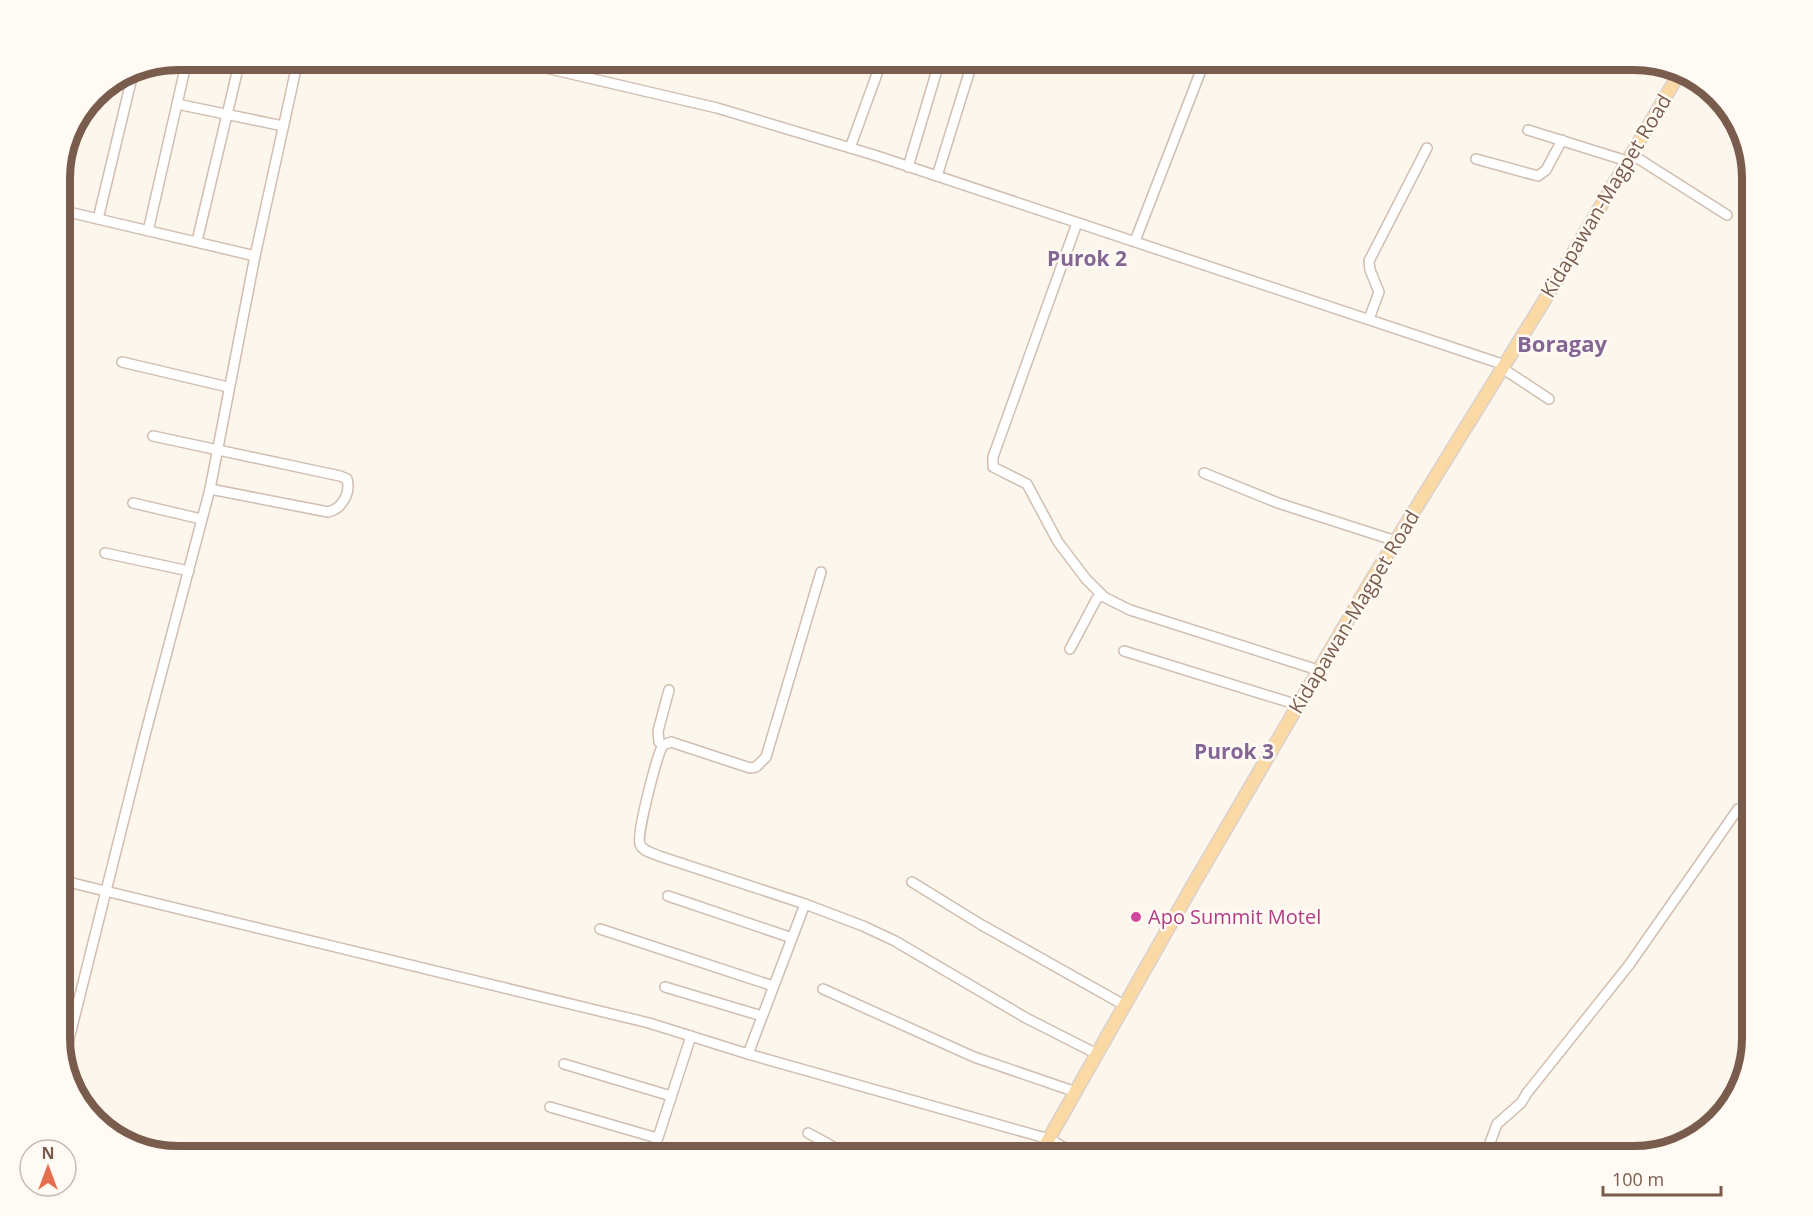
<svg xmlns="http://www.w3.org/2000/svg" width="1813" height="1216" viewBox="0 0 1813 1216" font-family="'Open Sans',sans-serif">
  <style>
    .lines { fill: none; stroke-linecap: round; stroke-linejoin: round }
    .minor-casing { stroke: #d1beb0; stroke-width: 12 }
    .major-casing { stroke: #dad1cd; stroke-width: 15 }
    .minor { stroke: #fff; stroke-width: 9 }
    .major { stroke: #fbd9a5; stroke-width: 12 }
    .hotel-dot { fill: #d1479c; stroke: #fffaf3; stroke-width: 2 }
    .labels { text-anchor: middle; stroke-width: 5; stroke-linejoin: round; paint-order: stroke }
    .street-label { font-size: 20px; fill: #7a5c4d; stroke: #fffaf3 }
    .hotel-label { font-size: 20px; fill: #b23c85; stroke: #fffaf3; text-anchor: start }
    .neighbourhood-label { font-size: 21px; font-weight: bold; fill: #846695; stroke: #fffaf3 }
    .quarter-label { font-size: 22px; font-weight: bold; fill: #846695; stroke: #fffaf3 }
    .rim { fill: none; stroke: #7a5c4d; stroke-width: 8 }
  </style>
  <rect width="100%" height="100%" fill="#fdf6ec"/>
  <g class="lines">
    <defs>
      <g id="minor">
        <path d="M512 60 717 108 874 155 1505 365"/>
        <path d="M177 104 283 126"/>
        <path d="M1528 130 1627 161"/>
        <path d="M850 148 882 60"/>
        <path d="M1631 154 1727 215"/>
        <path d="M1476 159 1538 176 1546 170 1562 140"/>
        <path d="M908 167 940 60"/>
        <path d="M937 176 973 60"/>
        <path d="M60 177 71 130"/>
        <path d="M60 210 255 256"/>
        <path d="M98 219 134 69"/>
        <path d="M1077 223 993 457V467L1027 484 1058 542 1086 579 1104 597 1130 610 1318 670"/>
        <path d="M148 231 187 60"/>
        <path d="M197 241 240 60"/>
        <path d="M1135 241 1205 60"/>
        <path d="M1369 319 1379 292 1370 270 1369 261 1427 148"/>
        <path d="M122 362 228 387"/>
        <path d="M1502 368 1549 399"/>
        <path d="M153 436 340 476 347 479C351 493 342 509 328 512L210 489"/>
        <path d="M1204 473 1278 503 1396 541"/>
        <path d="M133 503 201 519"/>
        <path d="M105 553 189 571"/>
        <path d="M821 572 766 757 756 767 750 768 671 742 663 745C657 755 636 835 640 844 642 851 653 853 659 856L805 904 863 926 895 941 1026 1018 1097 1054"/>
        <path d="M1070 649 1096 600 1101 594"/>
        <path d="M1124 651 1298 705"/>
        <path d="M663 745 659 742 658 731 669 690"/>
        <path d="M60 880 649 1023 748 1054 1049 1139 1079 1156"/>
        <path d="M912 882 980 924 1124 1005"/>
        <path d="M668 896 792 938"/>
        <path d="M600 929 773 986"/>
        <path d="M665 987 762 1016"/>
        <path d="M823 989 974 1057 1076 1092"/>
        <path d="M748 1054 805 904"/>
        <path d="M64 1059 144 739 210 489 255 256 298 60"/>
        <path d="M564 1064 671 1096"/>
        <path d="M550 1107 657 1138"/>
        <path d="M808 1133 850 1156"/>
        <path d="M652 1156 691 1036"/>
        <path d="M1485 1156 1497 1124 1521 1103 1527 1093 1629 965 1738 809"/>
      </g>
      <path id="major" d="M1039 1156 1190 890 1369 584 1557 280 1679 74"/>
    </defs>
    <use href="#minor" class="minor-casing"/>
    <use href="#major" class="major-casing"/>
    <use href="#minor" class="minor"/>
    <use href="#major" class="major"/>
  </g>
  <circle class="hotel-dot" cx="1136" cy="917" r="6"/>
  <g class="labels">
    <g class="street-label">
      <text transform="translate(1606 196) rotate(-59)" y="7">Kidapawan-Magpet Road</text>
      <text transform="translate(1354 612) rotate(-59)" y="7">Kidapawan-Magpet Road</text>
    </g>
    <g class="hotel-label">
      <text x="1148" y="924">Apo Summit Motel</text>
    </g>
    <g class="neighbourhood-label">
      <text x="1087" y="266">Purok 2</text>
      <text x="1234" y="759">Purok 3</text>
    </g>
    <g class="quarter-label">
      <text x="1562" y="352">Boragay</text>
    </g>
  </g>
  <path d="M0 0H1813V1216H0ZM178 70H1634A108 108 0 0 1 1742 178V1038A108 108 0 0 1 1634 1146H178A108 108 0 0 1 70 1038V178A108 108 0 0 1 178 70Z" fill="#fffaf3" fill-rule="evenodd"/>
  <path class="rim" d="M178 70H1634A108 108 0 0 1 1742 178V1038A108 108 0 0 1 1634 1146H178A108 108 0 0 1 70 1038V178A108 108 0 0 1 178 70Z"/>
  <g transform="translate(48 1168)"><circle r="28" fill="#fffaf3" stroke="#cabbb1" stroke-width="1.5"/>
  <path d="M0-4.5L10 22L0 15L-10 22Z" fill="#e76f51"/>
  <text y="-9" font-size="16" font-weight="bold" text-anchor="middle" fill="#7a5c4d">N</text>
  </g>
  <path d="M1603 1186v9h118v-9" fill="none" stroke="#7a5c4d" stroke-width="3"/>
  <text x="1612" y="1186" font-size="18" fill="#7a5c4d" stroke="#fffaf3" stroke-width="4.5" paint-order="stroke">100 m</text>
</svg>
